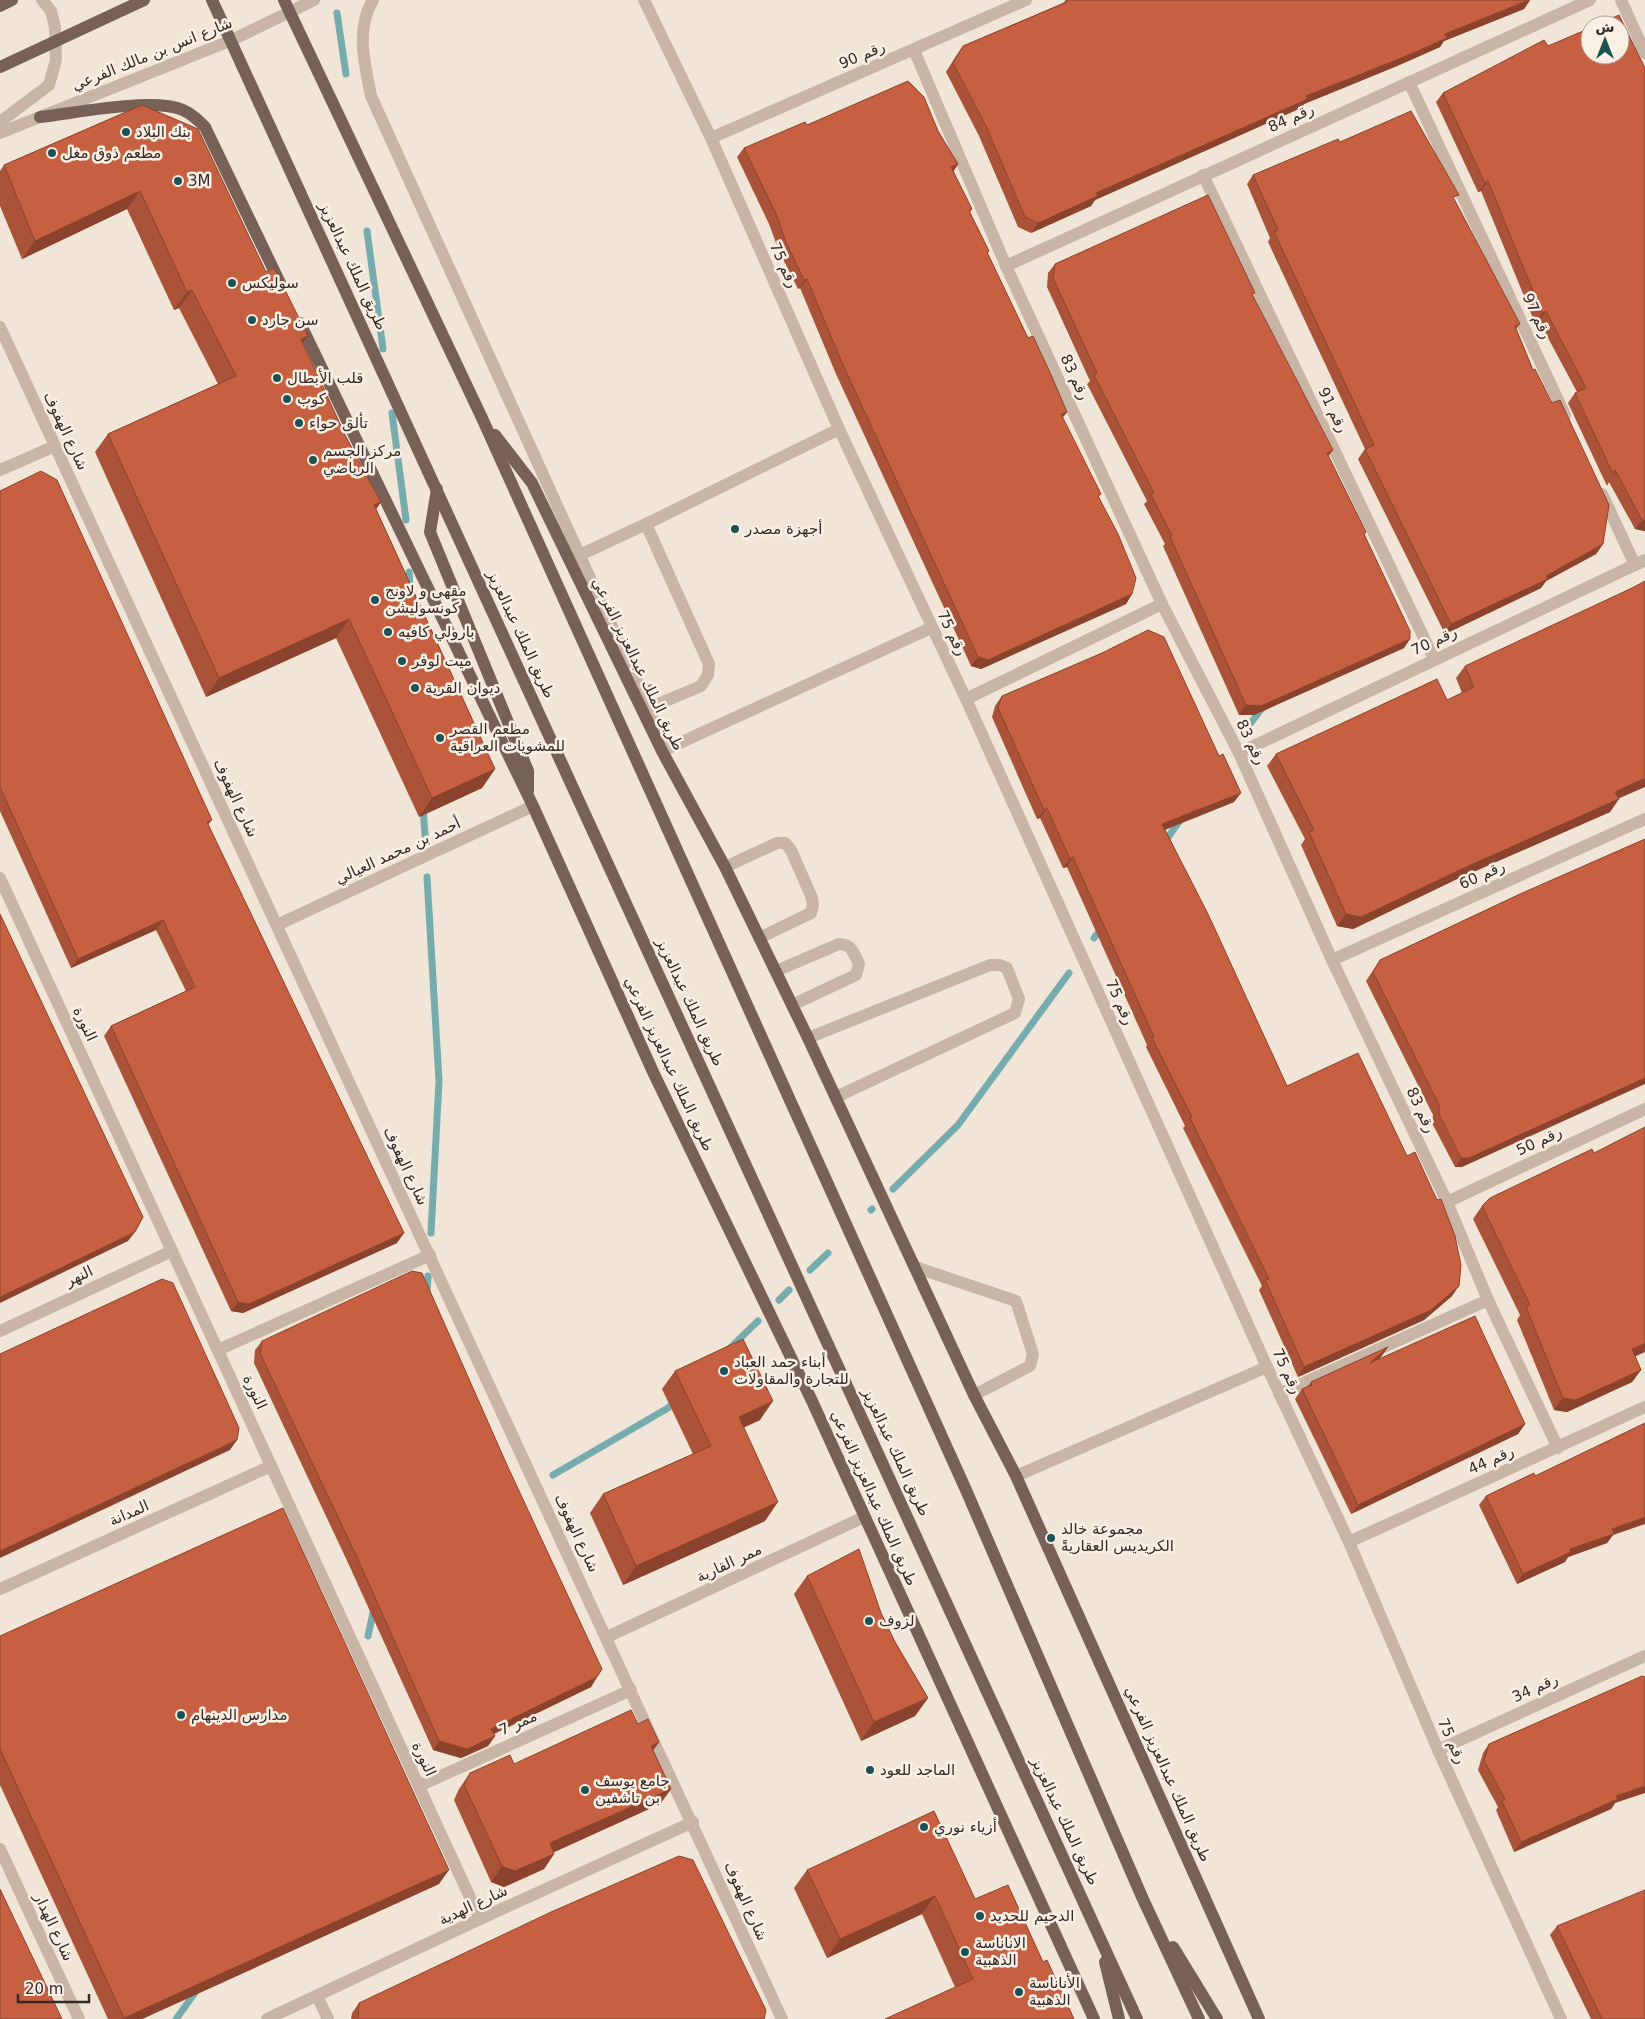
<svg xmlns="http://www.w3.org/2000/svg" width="1645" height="2019" viewBox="0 0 1645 2019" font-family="'DejaVu Sans','Noto Sans Arabic',sans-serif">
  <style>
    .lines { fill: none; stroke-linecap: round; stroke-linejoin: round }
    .stream { stroke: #77acae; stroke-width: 7 }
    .minor { stroke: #c9b5a5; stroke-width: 12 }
    .major { stroke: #776157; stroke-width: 12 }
    .wall { fill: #aa5338 }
    .shaded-wall { fill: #8b432e }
    .building { fill: #c66041; stroke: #8b432e }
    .poi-dot { fill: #1c5256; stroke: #f9efe5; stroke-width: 2 }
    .labels { text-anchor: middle; stroke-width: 5; stroke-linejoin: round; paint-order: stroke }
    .street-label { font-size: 15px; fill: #342a26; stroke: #f9efe5 }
    .poi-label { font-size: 15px; fill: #342a26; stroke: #f9efe5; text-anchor: start }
  </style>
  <rect width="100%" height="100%" fill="#f1e5d8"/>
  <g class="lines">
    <g class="stream">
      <path d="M337 13 346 74"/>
      <path d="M367 231 383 349"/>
      <path d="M392 413 406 520"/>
      <path d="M409 572 410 589"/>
      <path d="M1247 728 1263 707"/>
      <path d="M423 807 425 835"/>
      <path d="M1164 843 1181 819"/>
      <path d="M427 877 439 1081 431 1233"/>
      <path d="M1094 938 1103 926"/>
      <path d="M893 1189 958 1125 1069 973"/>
      <path d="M871 1210 872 1209"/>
      <path d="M810 1270 828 1253"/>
      <path d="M427 1293 428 1276"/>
      <path d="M779 1300 789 1290"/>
      <path d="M730 1348 758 1321"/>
      <path d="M553 1475 668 1408 675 1401"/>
      <path d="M368 1636 374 1608"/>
      <path d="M176 2019 197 1990"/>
    </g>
    <g class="minor">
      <path d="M373 0C355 29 365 65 371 96L649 708 662 751 931 628"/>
      <path d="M644 0 711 138 839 429 966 699 1267 1367 1349 1542 1438 1750 1561 2019"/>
      <path d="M1621 0 1645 53"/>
      <path d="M914 50 1006 266 1162 604 1239 753 1332 960 1447 1202 1488 1300 1558 1448"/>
      <path d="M1409 82 1565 415"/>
      <path d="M0 122 49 85 56 60 55 27 51 11 42 0"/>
      <path d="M0 133 232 40 314 0"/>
      <path d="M711 138 1026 0"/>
      <path d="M1203 175 1434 659"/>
      <path d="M1006 266 1590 0"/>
      <path d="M0 327 782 2019"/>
      <path d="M0 470 55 446"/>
      <path d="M1602 494 1635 565"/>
      <path d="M646 524 839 429"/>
      <path d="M580 555 646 524 709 664 708 675 701 686 649 708"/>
      <path d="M966 699 1162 604"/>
      <path d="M1239 753 1645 560"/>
      <path d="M725 867 777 843H785L791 850 812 898 813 905 811 913 759 938"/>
      <path d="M0 878 480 1919"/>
      <path d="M277 925 533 806"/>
      <path d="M1332 960 1645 819"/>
      <path d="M776 971 839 944C852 944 854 954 859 964L856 975 792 1005"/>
      <path d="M808 1038 990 965H1000L1007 968 1019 999 1015 1013 836 1097"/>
      <path d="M1447 1202 1645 1109"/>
      <path d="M915 1267 1016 1301 1033 1354 1030 1366 974 1395"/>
      <path d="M0 1331 172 1251"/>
      <path d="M218 1350 430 1255"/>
      <path d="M1279 1394 1488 1300"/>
      <path d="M1016 1476 1267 1367"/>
      <path d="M1349 1542 1645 1407"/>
      <path d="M0 1589 271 1466"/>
      <path d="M607 1637 864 1517"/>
      <path d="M1438 1750 1645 1656"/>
      <path d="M419 1786 631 1690"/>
      <path d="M0 1849 79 2019"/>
      <path d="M317 1996 328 2019"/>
      <path d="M267 2019 480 1919 693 1822"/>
    </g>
    <g class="major">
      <path d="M212 0 1137 2019"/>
      <path d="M284 0 482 418 966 1490 1142 1897 1199 2019"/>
      <path d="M0 6 12 0"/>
      <path d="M0 67 144 0"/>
      <path d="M40 117C76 113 153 97 183 110 192 114 198 120 205 127L280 283"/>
      <path d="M300 323 533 806 654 1074 812 1401 1094 2019"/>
      <path d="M495 435 532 483 662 751 725 867 808 1038 974 1395 1016 1476 1259 2019"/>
      <path d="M437 489 430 532 528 771V791"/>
      <path d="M1173 1947 1217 2019"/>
      <path d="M1105 1962 1119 2019"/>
    </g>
  </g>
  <g class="wall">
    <path d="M1066 0H1530L1524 9 1444 41 1440 47 1397 66 1304 104 1301 108 1095 200 1091 206 1031 233 1018 227 979 136 946 72 956 56 963 46 1063 3Z"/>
    <path d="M1548 46 1645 68V531L1635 529 1609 482 1607 486 1568 403 1575 393 1577 392 1539 321 1535 323 1481 191 1478 192 1436 102 1443 93Z"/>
    <path d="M142 105 266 272 303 343 345 435 381 502 376 509 495 769 482 788 419 817 336 638 206 697 95 452 108 434 218 384 179 308 174 310 127 209 22 259 0 206V171L4 165Z"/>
    <path d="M807 125 938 131 958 164 953 171 972 209 970 212 989 251 987 253 1028 338 1067 412 1062 418 1099 497 1132 594 1126 604 981 669 971 666 836 374 800 288 798 289 779 251 769 224 737 157 744 148Z"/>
    <path d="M1340 142 1455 201 1520 324 1516 329 1603 544 1596 554 1546 581 1541 588 1445 634 1358 459 1365 449 1268 242 1270 238 1247 184 1253 175Z"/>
    <path d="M1055 264 1253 296 1328 456 1366 532 1364 536 1404 648 1254 715H1239L1163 546 1165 544 1144 504 1147 501 1087 384 1090 381 1047 287 1048 273Z"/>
    <path d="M0 491 212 820 208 825 397 1243 243 1313 231 1311 104 1036 111 1026 186 991 156 930 71 968 0 811Z"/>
    <path d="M1465 666 1618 799 1610 812 1455 880 1353 929 1337 926 1301 845 1305 839 1267 766 1276 754 1447 700 1462 693 1456 678Z"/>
    <path d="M1002 696 1234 802 1165 830 1287 1086 1452 1296 1424 1320 1298 1377 1259 1290 1262 1286 1183 1128 1185 1126 1146 1047 1147 1045 1067 867 1063 868 1040 818 1037 819 992 717 995 706Z"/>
    <path d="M1520 894 1462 1167H1455L1432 1123 1433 1115 1366 981 1380 960Z"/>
    <path d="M1482 1206 1635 1356 1641 1370 1632 1382 1567 1412 1554 1410 1517 1320 1520 1315 1473 1219Z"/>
    <path d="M262 1341 597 1677 591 1687 494 1734 495 1736 488 1746 461 1758 433 1750 349 1565 254 1363 255 1350Z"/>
    <path d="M1388 1347 1379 1359 1525 1424 1518 1434 1351 1514 1295 1399 1302 1389 1308 1386 1311 1382Z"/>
    <path d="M675 1371 760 1420 744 1427 765 1521 623 1585 590 1513 603 1494 693 1454 662 1389Z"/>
    <path d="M1535 1476 1613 1535 1607 1543 1568 1557 1565 1562 1517 1584 1479 1505 1486 1496Z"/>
    <path d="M807 1576 881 1613 895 1642 928 1698 915 1716 861 1741 794 1594Z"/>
    <path d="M0 1636 439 1884 142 2019H108L0 1785Z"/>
    <path d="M638 1724 659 1742 653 1750 671 1789 660 1804 554 1852V1854L544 1869 504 1887 491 1882 454 1800 459 1789 470 1773 514 1764Z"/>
    <path d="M1489 1744 1615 1803 1611 1809 1514 1852 1496 1810 1498 1807 1478 1770 1483 1753Z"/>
    <path d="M807 1870 975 1899 1043 1962 955 1987 922 1914 827 1958 794 1888Z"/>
    <path d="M1557 1926 1645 2019H1591L1550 1935Z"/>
    <path d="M359 2003 764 2019H351L352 2013Z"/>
  </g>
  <g class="shaded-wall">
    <path d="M1530 0 1524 9 1444 41 1440 47 1397 66 1304 104 1301 108 1095 200 1091 206 1031 233 1038 223 1096 193 1306 96 1445 34Z"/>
    <path d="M958 164 952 174 951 167Z"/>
    <path d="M1488 181 1481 191 1478 192 1485 183Z"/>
    <path d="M140 191 127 209 22 259 35 241Z"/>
    <path d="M807 279 800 288 798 289 804 280Z"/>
    <path d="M192 290 179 308 174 310 187 292Z"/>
    <path d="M1546 311 1539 321 1535 323 1542 313Z"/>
    <path d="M308 336 295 354 301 339Z"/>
    <path d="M1067 412 1060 421 1061 414Z"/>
    <path d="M1333 450 1326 459 1327 453Z"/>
    <path d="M381 502 368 521 374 505Z"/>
    <path d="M1642 520H1645V531L1635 529Z"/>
    <path d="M1603 544 1596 554 1546 581 1541 588 1445 634 1451 624 1546 576Z"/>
    <path d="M1132 594 1126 604 981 669 971 666 978 657Z"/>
    <path d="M349 619 336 638 206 697 219 678Z"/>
    <path d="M1410 639 1404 648 1254 715H1239L1246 705Z"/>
    <path d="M495 769 482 788 419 817 432 798Z"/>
    <path d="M1645 778V787L1606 804 1615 792Z"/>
    <path d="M1241 793 1234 802 1156 833 1162 824Z"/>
    <path d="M1619 799 1610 812 1455 880 1353 929 1337 926 1346 914 1464 868Z"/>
    <path d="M1047 808 1040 818 1037 819 1044 810Z"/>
    <path d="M1073 857 1067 867 1063 868 1070 859Z"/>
    <path d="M163 920 156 930 71 968 78 959Z"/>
    <path d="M1645 1078V1084L1462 1167H1455L1461 1158Z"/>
    <path d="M135 1232 128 1241 0 1303V1297Z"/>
    <path d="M404 1233 397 1243 243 1313 231 1311 238 1302Z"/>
    <path d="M1459 1286 1452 1296 1424 1320 1298 1377 1304 1367Z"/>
    <path d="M1645 1343V1352L1623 1362 1632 1349Z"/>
    <path d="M1388 1347 1381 1357 1364 1372 1370 1363Z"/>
    <path d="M1641 1370 1632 1382 1567 1412 1554 1410 1563 1398Z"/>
    <path d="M773 1401 760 1420 726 1436 739 1417Z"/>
    <path d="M1525 1424 1518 1434 1351 1514 1358 1505Z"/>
    <path d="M237 1440 230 1450 0 1558V1551Z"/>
    <path d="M778 1502 765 1521 623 1585 636 1566Z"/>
    <path d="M1645 1517V1524L1613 1535 1607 1543 1568 1557 1565 1562 1517 1584 1523 1574 1570 1549 1612 1529Z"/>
    <path d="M597 1677 591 1687 485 1738 491 1729Z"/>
    <path d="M928 1698 915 1716 861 1741 874 1722Z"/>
    <path d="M495 1736 488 1746 461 1758 433 1750 439 1741Z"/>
    <path d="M659 1742 648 1758 651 1746Z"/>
    <path d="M1645 1786V1793L1615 1803 1611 1809 1514 1852 1521 1842 1616 1796Z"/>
    <path d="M671 1789 660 1804 539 1859 550 1843Z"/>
    <path d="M554 1854 544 1869 504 1887 491 1882 502 1866Z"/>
    <path d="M449 1870 439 1884 142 2019H123L124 2018Z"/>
    <path d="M935 1896 922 1914 827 1958 840 1939Z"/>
  </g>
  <g class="building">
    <path d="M1066 0H1529L1445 34 1447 38 1404 57 1306 96 1308 99 1096 193 1098 196 1038 223 1025 217 986 126 953 63 963 46 1067 2Z"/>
    <path d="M1619 15 1645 68V520H1642L1615 470 1614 476 1575 393 1586 388 1546 311 1542 313 1488 181 1485 183 1443 93 1544 40 1548 46 1590 28V55H1620V25H1596Z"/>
    <path d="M908 81 924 97 938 131 958 164 951 167 972 209 969 211 989 251 987 252 1028 338 1033 336 1052 377 1067 412 1061 414 1101 494 1098 496 1118 534 1136 578 1132 594 988 660 978 657 843 365 807 279 804 280 786 242 776 214 744 148 805 122 807 125Z"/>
    <path d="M142 105 198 129 266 272 274 268 308 336 301 339 345 435 381 502 374 505 495 769 432 798 349 619 219 678 108 434 236 376 192 290 187 292 140 191 35 241 4 165Z"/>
    <path d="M1411 111 1459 195 1453 197 1520 324 1515 326 1533 370 1535 369 1552 403 1560 400 1609 505 1603 544 1546 576 1548 579 1451 624 1365 449 1374 445 1274 232 1278 230 1253 175 1338 139 1340 142Z"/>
    <path d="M1208 195 1255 293 1252 294 1333 450 1327 453 1366 532 1364 534 1410 631V639L1261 706 1246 705 1170 537 1172 536 1151 495 1154 493 1094 375 1097 373 1053 278 1055 264Z"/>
    <path d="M41 471 57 480 212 820 207 822 404 1233 249 1304 238 1302 111 1026 195 987 163 920 78 959 0 787V491Z"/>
    <path d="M1645 581V778L1615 792 1619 799 1464 868 1361 917 1346 914 1309 832 1314 830 1276 754 1437 679 1447 700 1474 687 1465 666 1632 588Z"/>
    <path d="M1148 630 1164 637 1219 756 1223 754 1241 793 1162 824 1208 914 1287 1086 1358 1053 1407 1156 1415 1152 1437 1200 1441 1199 1455 1236 1461 1265 1459 1286 1431 1310 1304 1367 1265 1280 1269 1279 1190 1118 1192 1117 1152 1038 1154 1037 1073 857 1070 859 1047 808 1044 810 998 708 1002 696 1102 653Z"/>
    <path d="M1645 839V1078L1469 1158H1461L1439 1114V1105L1373 972 1380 960 1520 894Z"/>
    <path d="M0 914 143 1217 135 1232 0 1297Z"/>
    <path d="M1645 1127V1343L1632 1349 1641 1370 1576 1400 1563 1398 1526 1307 1530 1305 1482 1206 1490 1198 1592 1149 1594 1153Z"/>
    <path d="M412 1271 422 1273 507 1465 602 1669 597 1677 491 1729 495 1736 467 1749 439 1741 356 1555 260 1353 262 1341Z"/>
    <path d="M162 1279 173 1283 239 1428 237 1440 0 1551V1354Z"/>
    <path d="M1475 1316 1525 1424 1358 1505 1302 1389 1312 1385 1311 1382 1388 1347 1370 1363Z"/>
    <path d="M743 1339 773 1401 739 1417 778 1502 636 1566 603 1494 711 1446 675 1371Z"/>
    <path d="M1645 1423V1517L1612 1529 1614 1534 1570 1549 1571 1552 1523 1574 1486 1496 1534 1473 1535 1476Z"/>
    <path d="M283 1508 449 1870 124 2018 0 1749V1636Z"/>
    <path d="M859 1549 881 1613 895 1642 928 1698 874 1722 807 1576Z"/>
    <path d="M1642 1676 1645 1677V1786L1616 1796 1618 1799 1521 1842 1502 1801 1505 1799 1484 1761 1489 1744Z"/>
    <path d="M631 1710 638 1724 648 1719 659 1742 651 1746 671 1789 550 1843 554 1854 515 1871 502 1866 464 1785 470 1773 510 1755 514 1764Z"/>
    <path d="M934 1811 975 1899 1008 1885 1043 1962 1047 1960 1074 2019H885L973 1979 935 1896 840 1939 807 1870Z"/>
    <path d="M679 1856 693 1860 766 2010 764 2019H358L359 2003 551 1912Z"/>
    <path d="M0 1889 62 2019H0Z"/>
    <path d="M1645 1890V2019H1602L1557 1926Z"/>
  </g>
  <g class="poi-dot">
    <circle cx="126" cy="132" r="5"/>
    <circle cx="52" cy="153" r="5"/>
    <circle cx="178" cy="181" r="5"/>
    <circle cx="232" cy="283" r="5"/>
    <circle cx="252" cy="320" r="5"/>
    <circle cx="277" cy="378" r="5"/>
    <circle cx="287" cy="399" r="5"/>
    <circle cx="299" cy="423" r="5"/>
    <circle cx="313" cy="460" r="5"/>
    <circle cx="735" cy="529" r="5"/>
    <circle cx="375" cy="600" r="5"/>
    <circle cx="388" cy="632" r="5"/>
    <circle cx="402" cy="661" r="5"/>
    <circle cx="415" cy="688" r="5"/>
    <circle cx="440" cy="738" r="5"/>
    <circle cx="724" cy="1371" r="5"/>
    <circle cx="1051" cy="1538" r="5"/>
    <circle cx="869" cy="1621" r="5"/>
    <circle cx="181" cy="1715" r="5"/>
    <circle cx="870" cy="1770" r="5"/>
    <circle cx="585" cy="1790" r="5"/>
    <circle cx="924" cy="1827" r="5"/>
    <circle cx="980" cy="1916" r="5"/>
    <circle cx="965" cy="1952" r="5"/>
    <circle cx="1019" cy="1992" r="5"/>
  </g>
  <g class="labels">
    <g class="street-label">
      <text transform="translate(152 54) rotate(-22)" y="5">شارع انس بن مالك الفرعي</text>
      <text transform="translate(862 55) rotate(-23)" y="5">رقم 90</text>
      <text transform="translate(1291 118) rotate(-24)" y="5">رقم 84</text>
      <text transform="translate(784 265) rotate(66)" y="5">رقم 75</text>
      <text transform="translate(353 266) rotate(65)" y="5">طريق الملك عبدالعزيز</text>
      <text transform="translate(1537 316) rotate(65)" y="5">رقم 97</text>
      <text transform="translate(1075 377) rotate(65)" y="5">رقم 83</text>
      <text transform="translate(1333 410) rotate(64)" y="5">رقم 91</text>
      <text transform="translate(66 431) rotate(65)" y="5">شارع الهفوف</text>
      <text transform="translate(952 633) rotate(64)" y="5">رقم 75</text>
      <text transform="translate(521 634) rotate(65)" y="5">طريق الملك عبدالعزيز</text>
      <text transform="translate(1434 641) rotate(-25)" y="5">رقم 70</text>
      <text transform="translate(638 664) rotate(64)" y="5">طريق الملك عبدالعزيز الفرعي</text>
      <text transform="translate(1251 742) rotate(64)" y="5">رقم 83</text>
      <text transform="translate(236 798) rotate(65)" y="5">شارع الهفوف</text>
      <text transform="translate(398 851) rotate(-25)" y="5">أحمد بن محمد العيالي</text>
      <text transform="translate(1482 875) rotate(-24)" y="5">رقم 60</text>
      <text transform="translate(690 1002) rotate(65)" y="5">طريق الملك عبدالعزيز</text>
      <text transform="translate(1120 1002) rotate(66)" y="5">رقم 75</text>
      <text transform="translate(85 1024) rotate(65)" y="5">النورة</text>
      <text transform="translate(669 1064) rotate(65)" y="5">طريق الملك عبدالعزيز الفرعي</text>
      <text transform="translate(1421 1110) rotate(65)" y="5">رقم 83</text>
      <text transform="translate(1539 1141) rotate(-25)" y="5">رقم 50</text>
      <text transform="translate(406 1166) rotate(65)" y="5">شارع الهفوف</text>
      <text transform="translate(79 1276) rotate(-25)" y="5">النهر</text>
      <text transform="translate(1287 1371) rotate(65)" y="5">رقم 75</text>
      <text transform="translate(255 1392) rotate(65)" y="5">النورة</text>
      <text transform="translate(896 1452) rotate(65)" y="5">طريق الملك عبدالعزيز</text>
      <text transform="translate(1491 1460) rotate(-24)" y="5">رقم 44</text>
      <text transform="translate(874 1498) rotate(66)" y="5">طريق الملك عبدالعزيز الفرعي</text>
      <text transform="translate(129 1513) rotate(-24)" y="5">المدانة</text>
      <text transform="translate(577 1533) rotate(65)" y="5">شارع الهفوف</text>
      <text transform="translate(729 1563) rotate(-25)" y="5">ممر القاربة</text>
      <text transform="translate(1535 1688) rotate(-24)" y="5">رقم 34</text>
      <text transform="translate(518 1723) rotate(-24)" y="5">ممر 7</text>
      <text transform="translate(1452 1741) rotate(66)" y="5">رقم 75</text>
      <text transform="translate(424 1759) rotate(65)" y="5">النورة</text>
      <text transform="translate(1168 1774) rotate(66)" y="5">طريق الملك عبدالعزيز الفرعي</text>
      <text transform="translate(1065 1821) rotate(65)" y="5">طريق الملك عبدالعزيز</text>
      <text transform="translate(746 1901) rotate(66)" y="5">شارع الهفوف</text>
      <text transform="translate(473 1905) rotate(-25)" y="5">شارع الهدية</text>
      <text transform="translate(54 1927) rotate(65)" y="5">شارع الهدار</text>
    </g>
    <g class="poi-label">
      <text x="136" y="137">بنك البلاد</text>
      <text x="62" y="158">مطعم ذوق مغل</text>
      <text x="188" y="186">3M</text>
      <text x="242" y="288">سوليكس</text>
      <text x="262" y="325">سن جارد</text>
      <text x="287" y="383">قلب الأبطال</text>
      <text x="297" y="404">كوب</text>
      <text x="309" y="428">تألق حواء</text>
      <text x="323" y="456">مركز الجسم<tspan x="323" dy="17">الرياضي</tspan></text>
      <text x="745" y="534">أجهزة مصدر</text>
      <text x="385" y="596">مقهى و لاونج<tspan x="385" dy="17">كونسوليشن</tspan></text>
      <text x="398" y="637">بارولي كافيه</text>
      <text x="412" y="666">ميت لوفر</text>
      <text x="425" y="693">ديوان القرية</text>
      <text x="450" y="734">مطعم القصر<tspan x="450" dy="17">للمشويات العراقية</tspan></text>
      <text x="734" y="1367">أبناء حمد العباد<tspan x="734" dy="17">للتجارة والمقاولات</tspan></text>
      <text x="1061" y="1534">مجموعة خالد<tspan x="1061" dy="17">الكريديس العقاريةً</tspan></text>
      <text x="879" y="1626">لزوف</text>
      <text x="191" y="1720">مدارس الدينهام</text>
      <text x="880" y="1775">الماجد للعود</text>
      <text x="595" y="1786">جامع يوسف<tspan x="595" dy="17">بن تاشفين</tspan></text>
      <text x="934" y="1832">أزياء نوري</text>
      <text x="990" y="1921">الدحيم للحديد</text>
      <text x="975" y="1948">الاناناسة<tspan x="975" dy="17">الذهبية</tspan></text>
      <text x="1029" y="1988">الأناناسة<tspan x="1029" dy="17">الذهبية</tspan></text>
    </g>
  </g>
  <g transform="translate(1605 40)"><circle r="24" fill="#f9efe5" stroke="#aaa099"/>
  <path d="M0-4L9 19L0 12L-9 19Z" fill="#1c5256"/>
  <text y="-8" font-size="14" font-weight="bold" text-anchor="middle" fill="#342a26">ش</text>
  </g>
  <path d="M18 1994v8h71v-8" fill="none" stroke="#342a26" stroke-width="2.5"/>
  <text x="25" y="1994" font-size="15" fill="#342a26" stroke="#f9efe5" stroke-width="4" paint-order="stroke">20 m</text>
</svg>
